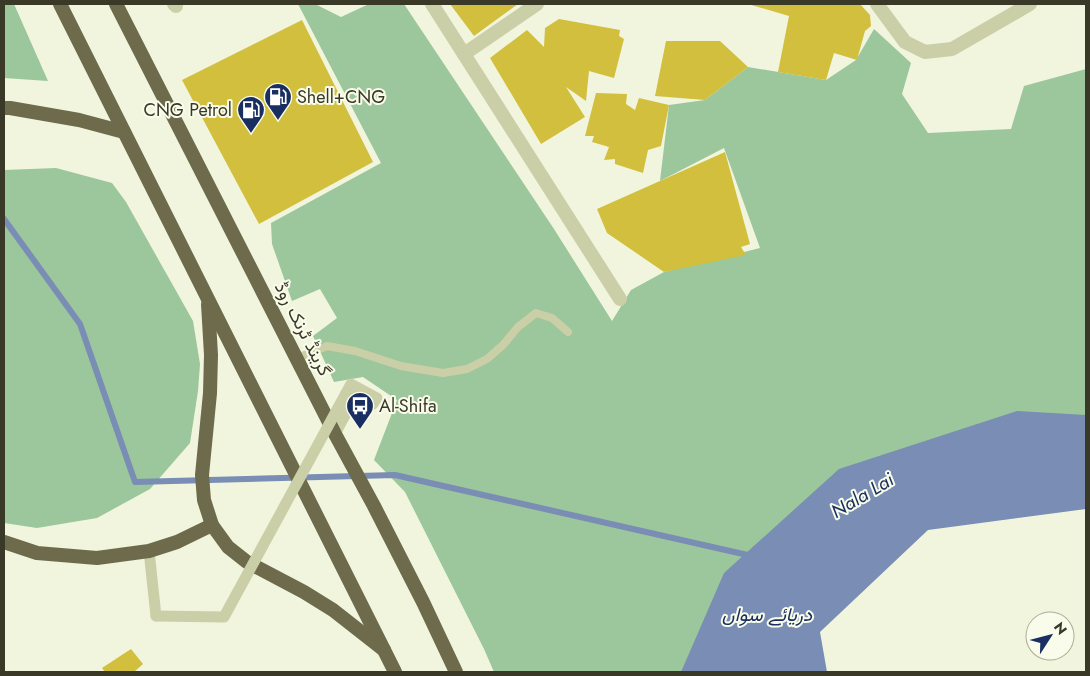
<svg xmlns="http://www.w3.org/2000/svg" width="1090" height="676" viewBox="0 0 1090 676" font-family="Jost,Vazirmatn,sans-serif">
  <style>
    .green { fill: #9cc69b }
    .water { fill: #798db5 }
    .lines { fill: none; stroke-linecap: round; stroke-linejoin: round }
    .stream { stroke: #798db5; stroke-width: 6 }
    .building { fill: #d2bf3e }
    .service { stroke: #cbcfa7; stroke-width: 8 }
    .pedestrian { stroke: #cbcfa7; stroke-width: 11 }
    .minor { stroke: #cbcfa7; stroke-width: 14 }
    .trunk { stroke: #6d6b4c; stroke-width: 14 }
    .pedestrian-bridge { stroke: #cbcfa7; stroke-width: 11 }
    .labels { text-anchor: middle; stroke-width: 4; stroke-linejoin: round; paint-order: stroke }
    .poi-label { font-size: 18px; fill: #3a3928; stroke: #f9fcea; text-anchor: start }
    .street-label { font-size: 18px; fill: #3a3928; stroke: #f9fcea }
    .water-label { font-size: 19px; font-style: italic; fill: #192f61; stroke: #f9fcea }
  </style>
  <rect width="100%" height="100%" fill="#f1f5dd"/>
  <g class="green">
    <path d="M4 4H14L48 81 4 78Z"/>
    <path d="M298 4H315L341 17 369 4H404L554 229 612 321 631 290 664 272 760 248 724 148 660 181 669 105 705 100 748 67 826 80 856 60 874 29 911 63 902 94 928 133 1011 129 1024 86 1086 69V421L718 672H494L484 649 405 492 374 460 397 400 363 377 334 382 313 336 337 318 320 289 292 301 272 244 271 223 381 163Z"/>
    <path d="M56 168 112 183 126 202 193 321 200 364 198 391 190 443 150 489 97 518 37 528 4 523V170Z"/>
  </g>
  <path class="water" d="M1017 411 1086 415V509L928 530 820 632 827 672H681L724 573 839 469Z"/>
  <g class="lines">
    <path class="stream" d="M4 219 80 324 135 482 395 475 752 556"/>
  </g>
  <g class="building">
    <path d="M450 4H518L474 36Z"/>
    <path d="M748 4H860L870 15 871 26 865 31 857 60 834 53 826 80 778 72 789 16Z"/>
    <path d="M559 19 620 30 619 36 624 39 614 78 589 71 586 101 566 87 585 117 541 144 490 58 527 30 544 47 545 28Z"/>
    <path d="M302 20 373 162 259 224 182 80Z"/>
    <path d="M666 41H720L748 67 705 100 655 96Z"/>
    <path d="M596 93 627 94 626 104 635 110 639 98 669 105 661 146 648 150 643 173 615 164V159L604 160 609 147 592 142 594 136H585Z"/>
    <path d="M725 152 750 244 741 247 746 255 664 272 607 233 597 209Z"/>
    <path d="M131 649 143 664 134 672H105L102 668Z"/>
  </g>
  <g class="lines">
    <path class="service" d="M297 358 327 346 355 351 401 366 443 373 467 369 487 359 503 345 518 327 536 313 552 318 568 332"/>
    <g class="pedestrian">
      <path d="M335 434 356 395"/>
      <path d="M149 551 156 616"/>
    </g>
    <g class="minor">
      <path d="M174 4 176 6"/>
      <path d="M432 4 620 299"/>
      <path d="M877 4 905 42 925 52 952 49 1030 4"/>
      <path d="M464 54 537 4"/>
    </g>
    <g class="trunk">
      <path d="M60 4 384 650"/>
      <path d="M116 4 335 434 374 506 423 602 456 672"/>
      <path d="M4 108H10L79 120 124 132"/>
      <path d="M208 304 211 355 210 393 202 475 204 500 212 525 228 547 247 562 304 592 333 610 384 650 395 672"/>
      <path d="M4 542 37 553 97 558 149 551 177 542 212 525"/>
    </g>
    <path class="pedestrian-bridge" d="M156 616 224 617 351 384 377 398 373 404 356 395"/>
  </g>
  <defs>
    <symbol id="fuel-pin" viewBox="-11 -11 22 30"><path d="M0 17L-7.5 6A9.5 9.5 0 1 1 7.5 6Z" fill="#192f61" stroke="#f9fcea"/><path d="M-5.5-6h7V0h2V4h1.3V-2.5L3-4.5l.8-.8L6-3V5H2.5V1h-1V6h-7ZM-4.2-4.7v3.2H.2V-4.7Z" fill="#fff"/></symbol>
    <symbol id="bus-pin" viewBox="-11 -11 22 30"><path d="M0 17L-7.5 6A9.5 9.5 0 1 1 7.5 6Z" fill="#192f61" stroke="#f9fcea"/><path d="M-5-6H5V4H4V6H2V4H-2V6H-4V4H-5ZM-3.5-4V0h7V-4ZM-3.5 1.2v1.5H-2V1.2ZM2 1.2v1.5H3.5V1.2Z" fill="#fff"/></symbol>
  </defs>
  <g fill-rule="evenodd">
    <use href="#fuel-pin" x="262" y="81" width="32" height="43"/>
    <use href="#fuel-pin" x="235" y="94" width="32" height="43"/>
    <use href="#bus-pin" x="344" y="390" width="32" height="43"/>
  </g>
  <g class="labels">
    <g class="poi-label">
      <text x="297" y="103">Shell+CNG</text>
      <text x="232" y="116" text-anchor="end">CNG Petrol</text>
      <text x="379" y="412">Al-Shifa</text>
    </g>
    <g class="street-label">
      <text transform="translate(303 329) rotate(63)" y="6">گرینڈ ٹرنک روڈ</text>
    </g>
    <g class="water-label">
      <text transform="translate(862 495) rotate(-31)" y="7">Nala Lai</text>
      <text x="767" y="621">دریائے سواں</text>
    </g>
  </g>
  <rect width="1090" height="676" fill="none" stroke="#3a3928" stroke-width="10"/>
  <g transform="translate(1050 636) rotate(54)"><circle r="24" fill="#f9fcea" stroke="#adae9c"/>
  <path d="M0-4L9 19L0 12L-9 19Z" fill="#192f61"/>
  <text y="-8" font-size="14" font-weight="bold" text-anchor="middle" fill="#3a3928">N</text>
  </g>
</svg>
